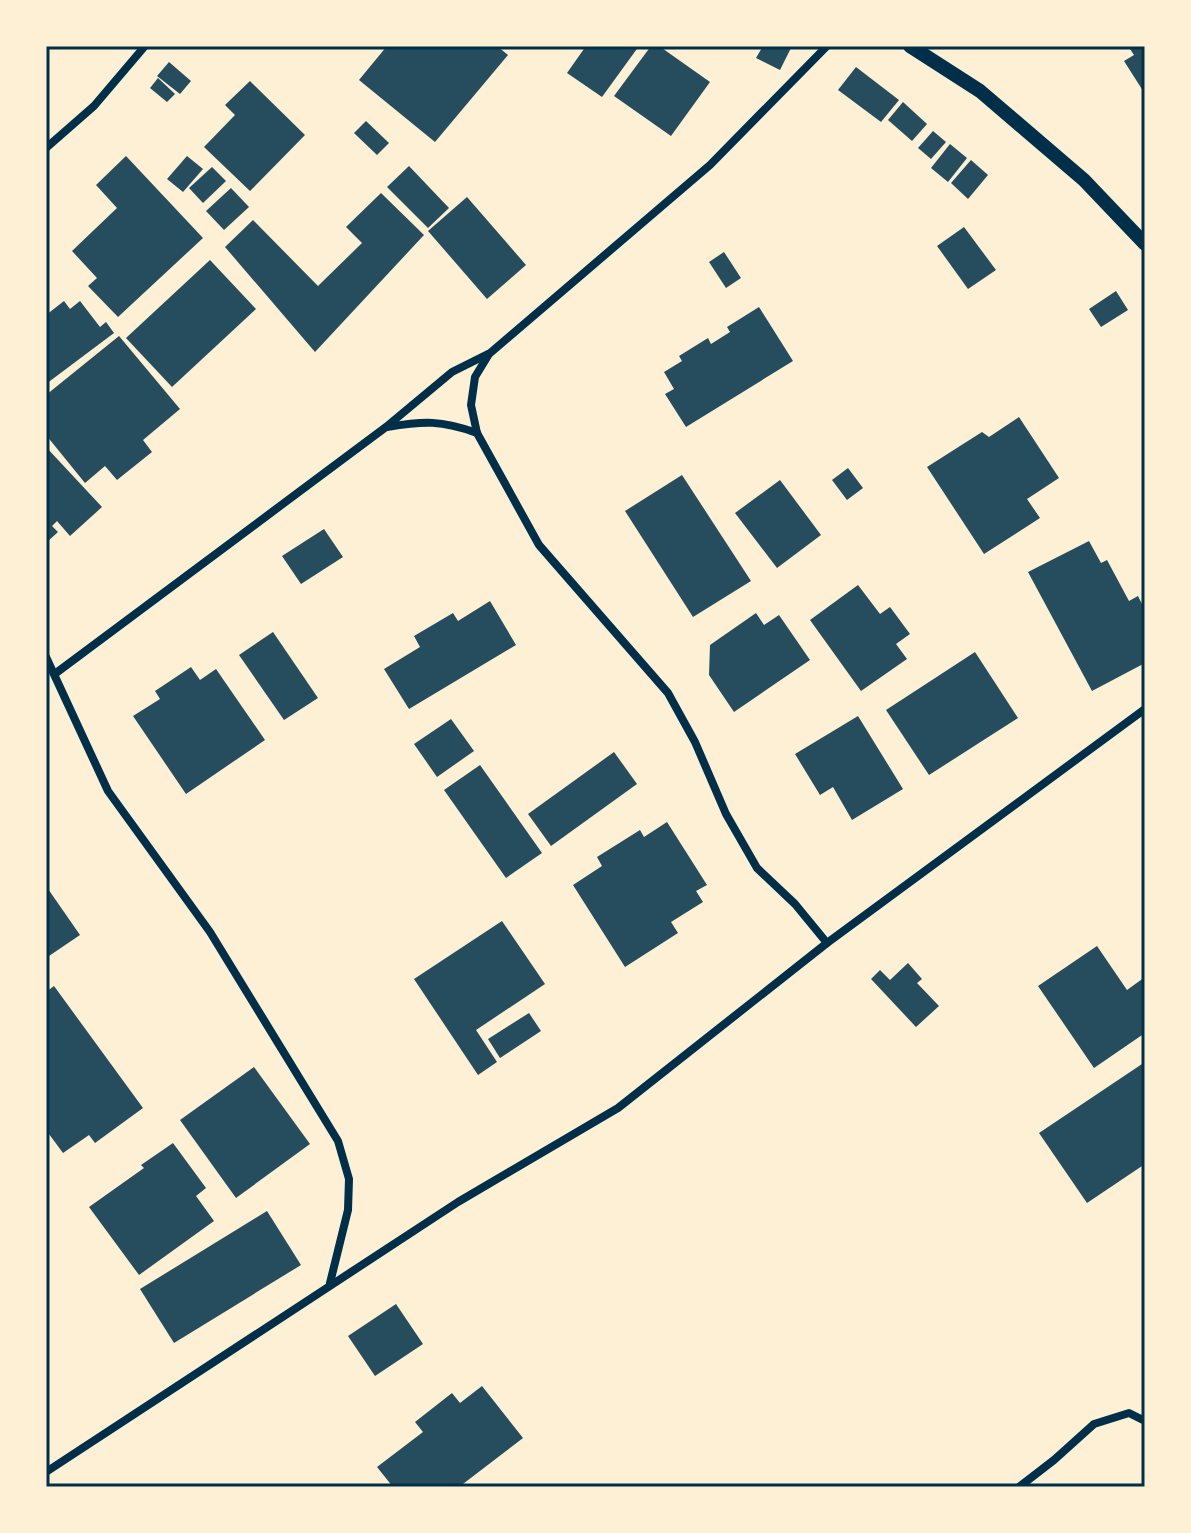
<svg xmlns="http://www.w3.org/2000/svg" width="1191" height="1533" viewBox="0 0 1191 1533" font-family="'PT Sans',sans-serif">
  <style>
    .building { fill: #264d5e }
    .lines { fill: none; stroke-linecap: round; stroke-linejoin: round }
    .minor { stroke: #003049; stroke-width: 8 }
    .tertiary { stroke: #003049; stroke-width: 14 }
    .neatline { fill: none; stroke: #003049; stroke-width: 3 }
  </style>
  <rect width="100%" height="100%" fill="#fdf0d5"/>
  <g class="building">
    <path d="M387 46H497L508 55 435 142 359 80Z"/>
    <path d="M586 46H639L602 97 567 73Z"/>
    <path d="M651 46H659L710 82 671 136 614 96Z"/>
    <path d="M763 46H792L780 70 756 58Z"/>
    <path d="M1128 46H1145V94L1124 61 1134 55Z"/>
    <path d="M169 62 191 81 180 94 157 76Z"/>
    <path d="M856 67 899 100 881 122 838 90Z"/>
    <path d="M158 78 175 94 167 102 150 88Z"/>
    <path d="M250 81 305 135 250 191 204 147 235 115 225 105Z"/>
    <path d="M903 102 927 124 912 141 888 120Z"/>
    <path d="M366 121 389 143 377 155 354 133Z"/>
    <path d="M933 131 946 142 931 159 918 148Z"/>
    <path d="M950 144 967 158 948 182 931 168Z"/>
    <path d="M126 156 203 238 118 317 88 286 97 278 72 251 117 208 96 185Z"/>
    <path d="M187 156 203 169 183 192 167 179Z"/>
    <path d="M971 160 988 175 968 199 951 183Z"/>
    <path d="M409 166 449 208 428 228 387 187Z"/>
    <path d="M212 167 226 181 203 203 189 188Z"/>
    <path d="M231 188 249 207 224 230 206 211Z"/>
    <path d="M381 193 424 235 315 352 225 247 253 220 318 286 362 243 346 227Z"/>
    <path d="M467 197 526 265 487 299 428 231Z"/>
    <path d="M964 227 996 270 968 289 937 246Z"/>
    <path d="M724 252 741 278 726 288 709 262Z"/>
    <path d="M210 260 256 309 172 387 126 338Z"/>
    <path d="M1116 291 1128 310 1101 327 1089 309Z"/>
    <path d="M64 301 70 309 80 301 100 327 106 322 114 333 46 384V315Z"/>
    <path d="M759 307 793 361 686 427 665 394 674 389 664 372 682 361 679 356 708 338 711 344 730 332 727 327Z"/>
    <path d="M119 336 180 409 143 440 152 452 117 480 105 466 85 483 46 435V395Z"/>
    <path d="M1019 417 1059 478 1027 499 1040 518 984 554 927 467 982 432 989 437Z"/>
    <path d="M46 447 102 507 70 536 57 521 52 526 58 532 46 543Z"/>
    <path d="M848 468 863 488 847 500 832 480Z"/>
    <path d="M682 475 751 581 693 617 625 511Z"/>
    <path d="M780 480 821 535 777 568 735 513Z"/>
    <path d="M324 529 343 557 301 584 282 556Z"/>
    <path d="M1089 541 1101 563 1107 560 1129 601 1138 596 1145 610V663L1092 691 1028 572Z"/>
    <path d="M858 585 880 614 890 607 910 634 896 644 907 659 861 691 810 620Z"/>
    <path d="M490 601 516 645 409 709 384 669 420 647 414 636 453 613 458 621Z"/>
    <path d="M756 613 764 625 779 615 810 660 734 712 709 675 710 645Z"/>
    <path d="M273 632 318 698 284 720 239 655Z"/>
    <path d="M975 652 1018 718 929 775 886 710Z"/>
    <path d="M191 667 200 680 216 669 265 740 186 794 133 716 160 699 155 691Z"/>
    <path d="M858 716 903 789 852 820 833 787 820 795 795 754Z"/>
    <path d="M451 719 474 751 437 777 414 744Z"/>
    <path d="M614 752 637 784 551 846 528 814Z"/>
    <path d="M480 765 542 853 506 878 444 790Z"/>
    <path d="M667 822 707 885 696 891 703 902 671 922 678 933 625 967 573 885 602 866 597 857 640 830 644 837Z"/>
    <path d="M46 886 80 935 46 958Z"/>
    <path d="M502 921 545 984 476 1030 497 1062 478 1075 414 979Z"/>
    <path d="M1097 946 1127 990 1145 977V1033L1094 1068 1038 986Z"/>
    <path d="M908 963 922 979 917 983 939 1006 916 1027 871 979 880 970 890 980Z"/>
    <path d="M54 986 143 1108 95 1143 89 1135 63 1153 46 1130V992Z"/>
    <path d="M529 1013 541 1031 500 1058 488 1039Z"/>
    <path d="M1145 1062V1164L1087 1203 1039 1133Z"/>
    <path d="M254 1067 310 1144 236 1198 180 1120Z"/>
    <path d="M173 1143 206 1188 196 1196 214 1221 139 1275 89 1207 144 1168 141 1165Z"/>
    <path d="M267 1211 301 1265 174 1343 140 1289Z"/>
    <path d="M396 1304 423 1344 375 1376 348 1336Z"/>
    <path d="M482 1386 523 1438 459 1487H393L377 1467 423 1432 415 1422 452 1393 460 1403Z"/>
  </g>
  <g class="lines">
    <g class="minor">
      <path d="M827 46 710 165 489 354 475 377 471 405 477 433 539 545 668 693 695 742 726 814 757 868 795 904 827 943"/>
      <path d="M46 148 94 106 145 46"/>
      <path d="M387 427C424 421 441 420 477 433"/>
      <path d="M46 657 108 791 210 932 338 1141 349 1179 348 1210 330 1283"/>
      <path d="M56 673 386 427 452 372 488 354"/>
      <path d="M46 1472 458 1202 618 1108 827 943 1145 709"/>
      <path d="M1019 1487 1054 1460 1094 1424 1129 1413 1145 1421"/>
    </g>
    <path class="tertiary" d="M910 46 980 91 1084 180 1145 244"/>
  </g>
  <rect width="1191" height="1533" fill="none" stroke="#fdf0d5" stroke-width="96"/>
  <rect x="48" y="48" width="1095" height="1437" class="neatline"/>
</svg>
